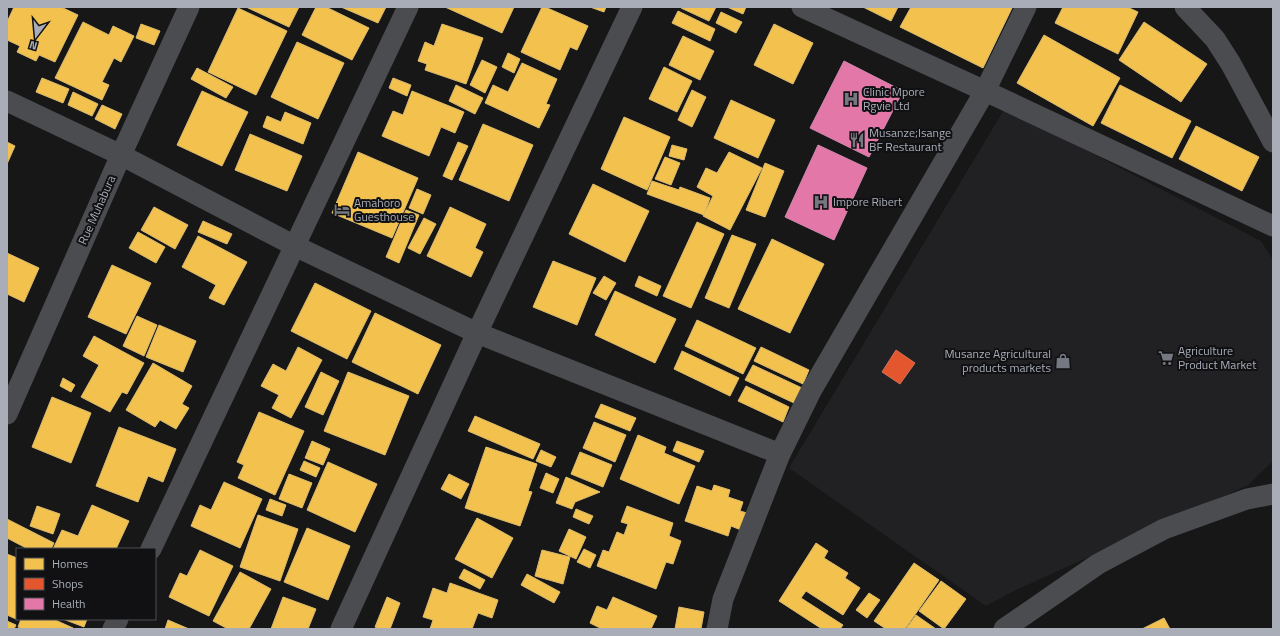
<svg xmlns="http://www.w3.org/2000/svg" width="1280" height="636" viewBox="0 0 1280 636" font-family="'Titillium Web',sans-serif">
  <style>
    .built { fill: #212123 }
    .homes { fill: #f2c14e; stroke: #dcbb6e }
    .shops { fill: #e4572e; stroke: #d27157 }
    .health { fill: #e377a8; stroke: #d187ad }
    .lines { fill: none; stroke-linecap: round; stroke-linejoin: round }
    .street { stroke: #4b4c50; stroke-width: 21 }
    .labels { text-anchor: middle; stroke-width: 4; stroke-linejoin: round; paint-order: stroke }
    .poi-label { font-size: 12px; fill: #a8adb8; stroke: #111113; text-anchor: start }
    .street-label { font-size: 12px; fill: #a8adb8; stroke: #111113 }
  </style>
  <rect width="100%" height="100%" fill="#171717"/>
  <path class="built" d="M1005 108 1261 241 1273 260V461L1248 485 1014 591 986 606 789 468Z"/>
  <g class="homes">
    <path d="M14 7H61L78 15 55 62 39 55 36 61 17 52 20 46 7 40V22Z"/>
    <path d="M246 7H299L289 27Z"/>
    <path d="M316 7H326L369 28 352 60 302 35Z"/>
    <path d="M341 7H386L378 23Z"/>
    <path d="M445 7H514L502 33Z"/>
    <path d="M542 7H545L588 26 577 50 570 47 560 70 521 52Z"/>
    <path d="M590 7H606L604 12Z"/>
    <path d="M682 7H716L709 21 681 8Z"/>
    <path d="M727 7H746L743 14Z"/>
    <path d="M863 7H898L891 21Z"/>
    <path d="M911 7H1011L1012 8 983 68 900 27Z"/>
    <path d="M1063 7H1127L1138 12 1118 54 1055 23Z"/>
    <path d="M238 8 287 31 256 95 208 72Z"/>
    <path d="M678 11 715 29 710 41 672 23Z"/>
    <path d="M721 12 742 22 736 33 716 23Z"/>
    <path d="M83 22 109 35 113 26 134 36 121 62 114 58 102 82 109 85 102 100 55 78Z"/>
    <path d="M1144 22 1207 64 1181 102 1119 60Z"/>
    <path d="M141 24 160 31 154 45 136 38Z"/>
    <path d="M442 24 483 38 466 84 425 70 427 64 418 61 425 42 434 46Z"/>
    <path d="M774 24 813 43 793 84 754 65Z"/>
    <path d="M1044 35 1120 78 1093 126 1017 83Z"/>
    <path d="M683 36 714 51 700 80 669 65Z"/>
    <path d="M297 42 344 63 318 119 271 97Z"/>
    <path d="M508 53 520 59 514 73 502 67Z"/>
    <path d="M482 60 497 67 485 93 470 85Z"/>
    <path d="M522 63 557 79 546 104 550 105 539 128 485 103 493 85 508 92Z"/>
    <path d="M664 67 692 81 677 112 649 99Z"/>
    <path d="M197 68 233 87 226 98 191 79Z"/>
    <path d="M42 78 69 89 63 103 36 92Z"/>
    <path d="M393 78 411 85 407 96 389 88Z"/>
    <path d="M456 85 483 98 475 114 449 101Z"/>
    <path d="M1120 85 1191 121 1172 158 1101 123Z"/>
    <path d="M692 90 706 97 692 127 678 120Z"/>
    <path d="M202 91 248 112 222 166 177 145Z"/>
    <path d="M412 91 464 112 455 133 441 127 429 156 382 136 393 111 403 115Z"/>
    <path d="M73 92 98 104 92 116 68 105Z"/>
    <path d="M731 100 775 120 758 158 714 138Z"/>
    <path d="M102 105 122 114 115 129 95 119Z"/>
    <path d="M285 112 311 123 303 144 263 127 267 116 281 122Z"/>
    <path d="M624 117 670 137 647 190 601 169Z"/>
    <path d="M483 124 533 145 509 201 459 180Z"/>
    <path d="M1196 126 1259 157 1242 191 1179 159Z"/>
    <path d="M250 134 302 156 287 191 235 170Z"/>
    <path d="M7 142 15 146 7 164Z"/>
    <path d="M458 142 468 146 452 180 443 176Z"/>
    <path d="M672 145 687 149 684 160 669 156Z"/>
    <path d="M358 152 418 178 392 238 332 213Z"/>
    <path d="M729 152 762 168 730 230 703 216 713 196 697 187 706 168 717 173Z"/>
    <path d="M665 157 680 163 671 185 655 179Z"/>
    <path d="M765 163 784 171 765 217 746 210Z"/>
    <path d="M652 181 679 190 680 187 710 198 704 215 647 194Z"/>
    <path d="M593 184 649 211 625 262 569 234Z"/>
    <path d="M417 189 431 195 423 214 409 208Z"/>
    <path d="M154 207 188 225 175 249 141 230Z"/>
    <path d="M450 207 486 224 475 248 483 252 471 277 427 256Z"/>
    <path d="M406 210 419 215 399 263 386 257Z"/>
    <path d="M424 218 436 224 420 254 408 248Z"/>
    <path d="M203 221 232 234 227 244 198 232Z"/>
    <path d="M697 222 724 234 691 308 663 296Z"/>
    <path d="M138 232 165 247 156 263 129 248Z"/>
    <path d="M732 235 756 244 729 308 705 298Z"/>
    <path d="M198 236 247 262 224 305 209 298 216 285 182 267Z"/>
    <path d="M772 239 824 264 790 333 738 309Z"/>
    <path d="M7 253 39 268 24 302 7 294Z"/>
    <path d="M553 261 596 278 577 325 533 307Z"/>
    <path d="M112 265 151 283 126 334 88 317Z"/>
    <path d="M604 276 616 283 606 300 593 293Z"/>
    <path d="M639 276 661 286 657 296 635 286Z"/>
    <path d="M315 283 371 311 347 359 291 331Z"/>
    <path d="M615 291 676 319 655 363 595 335Z"/>
    <path d="M375 313 441 345 418 394 352 362Z"/>
    <path d="M137 316 157 325 144 356 123 346Z"/>
    <path d="M697 320 756 348 743 374 685 346Z"/>
    <path d="M159 325 196 341 183 372 146 357Z"/>
    <path d="M94 336 144 363 127 394 122 392 110 412 81 397 99 365 83 356Z"/>
    <path d="M298 347 322 360 291 418 272 408 279 395 261 386 273 364 286 371Z"/>
    <path d="M761 347 809 370 803 384 754 361Z"/>
    <path d="M682 351 739 378 730 396 674 369Z"/>
    <path d="M153 363 192 386 182 404 189 408 176 429 160 420 155 427 126 410Z"/>
    <path d="M753 365 802 388 794 403 745 380Z"/>
    <path d="M321 372 339 381 323 415 305 407Z"/>
    <path d="M348 372 409 396 385 455 324 431Z"/>
    <path d="M63 378 75 385 71 392 60 386Z"/>
    <path d="M746 386 789 407 783 422 738 401Z"/>
    <path d="M52 397 91 413 71 463 32 447Z"/>
    <path d="M601 404 636 418 630 431 595 417Z"/>
    <path d="M259 412 304 431 275 495 238 478 244 465 237 462Z"/>
    <path d="M475 416 540 444 533 459 468 431Z"/>
    <path d="M594 422 626 435 615 462 583 448Z"/>
    <path d="M119 427 176 449 163 482 148 476 138 502 96 486Z"/>
    <path d="M638 435 666 447 664 453 695 466 679 504 620 479Z"/>
    <path d="M312 441 330 449 323 465 305 458Z"/>
    <path d="M677 441 704 451 699 462 673 451Z"/>
    <path d="M486 447 537 464 528 491 532 492 520 526 465 508Z"/>
    <path d="M541 450 556 457 551 467 536 461Z"/>
    <path d="M580 452 612 465 603 487 571 474Z"/>
    <path d="M304 461 320 468 316 477 300 470Z"/>
    <path d="M328 462 377 484 355 532 307 510Z"/>
    <path d="M546 473 559 479 553 493 540 488Z"/>
    <path d="M289 474 312 483 302 508 279 499Z"/>
    <path d="M449 474 469 484 461 499 441 489Z"/>
    <path d="M566 477 600 492 575 502 572 509 556 503Z"/>
    <path d="M224 482 262 499 240 548 191 526 200 505 211 510Z"/>
    <path d="M714 485 730 490 728 497 743 502 740 511 747 513 741 530 731 526 728 536 685 521 697 486 712 491Z"/>
    <path d="M270 499 286 505 282 516 266 510Z"/>
    <path d="M92 505 129 521 116 549H53L62 530 78 536Z"/>
    <path d="M37 506 60 514 53 534 30 526Z"/>
    <path d="M627 506 673 523 669 536 681 541 673 564 666 562 656 589 597 566 603 550 609 552 617 532 624 535 628 524 621 522Z"/>
    <path d="M576 509 593 516 589 524 573 517Z"/>
    <path d="M258 515 298 529 280 581 240 567Z"/>
    <path d="M477 518 513 538 492 578 455 559Z"/>
    <path d="M7 519 54 543 51 549H28L7 538Z"/>
    <path d="M307 528 350 546 328 600 284 582Z"/>
    <path d="M569 529 586 537 576 559 559 551Z"/>
    <path d="M816 543 828 551 824 558 848 573 845 578 860 588 843 615 806 591 801 598 843 625 840 629H822L779 601Z"/>
    <path d="M584 549 596 555 590 568 577 562Z"/>
    <path d="M200 550 233 566 209 616 169 597 180 573 187 576Z"/>
    <path d="M542 550 570 557 563 584 535 576Z"/>
    <path d="M7 554 17 558V617L16 619 7 615Z"/>
    <path d="M914 563 939 580 905 629H886L874 621Z"/>
    <path d="M464 569 485 580 480 589 459 578Z"/>
    <path d="M240 572 271 589 249 629H228L213 621Z"/>
    <path d="M527 574 560 592 554 603 521 585Z"/>
    <path d="M941 581 966 599 944 629 919 611Z"/>
    <path d="M450 583 498 600 492 618 478 613 472 629H430L433 620 423 617 433 588 447 593Z"/>
    <path d="M869 593 880 600 867 618 856 610Z"/>
    <path d="M283 597 316 609 308 629H271Z"/>
    <path d="M387 597 400 603 390 629H379L375 627Z"/>
    <path d="M613 597 657 616 651 629H599L600 628 590 623 597 606 607 610Z"/>
    <path d="M679 607 704 612 701 629H675Z"/>
    <path d="M916 615 936 629H906Z"/>
    <path d="M1164 618 1170 629H1142Z"/>
    <path d="M21 619H53L73 628 22 629 18 627Z"/>
    <path d="M63 619H87L84 627Z"/>
    <path d="M168 620 189 629H165Z"/>
    <path d="M7 621 16 625 14 629H7Z"/>
  </g>
  <path class="shops" d="M896 350 915 363 900 384 882 372Z"/>
  <g class="health">
    <path d="M844 61 903 91 869 157 810 128Z"/>
    <path d="M818 145 867 168 834 240 785 217Z"/>
  </g>
  <g class="lines">
    <g class="street">
      <path d="M802 7 985 91 1273 226"/>
      <path d="M1185 7 1215 39 1231 64 1273 142"/>
      <path d="M7 101 121 155 295 246 477 333 780 454"/>
      <path d="M7 414 121 155 189 7"/>
      <path d="M151 549 408 7"/>
      <path d="M113 629 118 619"/>
      <path d="M341 629 477 333 632 7"/>
      <path d="M717 629 723 599 780 454 811 391 985 91 1026 7"/>
      <path d="M1004 629 1098 564 1164 529 1247 499 1273 494"/>
    </g>
  </g>
  <defs>
    <symbol id="hospital-bare" viewBox="-9 -9 18 18"><path d="M-5-5h3v3.5h4V-5h3V5h-3V1.5h-4V5h-3Z" fill="#757880" stroke="#111113" stroke-width="2.5" paint-order="stroke"/></symbol>
    <symbol id="restaurant-bare" viewBox="-9 -9 18 18"><path d="M-5-6h1v4h1v-4h1v4h1v-4h1v5L-1.5 .5V6h-2V.5L-5-1ZM5-6V6H3V1.5H1.5Q1.5-4 5-6Z" fill="#757880" stroke="#111113" stroke-width="2.5" paint-order="stroke"/></symbol>
    <symbol id="hotel-bare" viewBox="-9 -9 18 18"><path d="M-6-4.5h1.5V1H6V5H4.5V3h-9V5H-6ZM-4 0a1.8 1.8 0 1 1 3.6 0ZM.5 0V-2.5h3Q6-2.5 6 0Z" fill="#757880" stroke="#111113" stroke-width="2.5" paint-order="stroke"/></symbol>
    <symbol id="supermarket-bare" viewBox="-9 -9 18 18"><path d="M-6-5.5h2.5l.6 2H6L4.5 2H-2.5L-4.4-4H-6ZM-1.5 3.2a1.3 1.3 0 1 0 .1 0ZM3 3.2a1.3 1.3 0 1 0 .1 0Z" fill="#757880" stroke="#111113" stroke-width="2.5" paint-order="stroke"/></symbol>
    <symbol id="shop-bare" viewBox="-9 -9 18 18"><path d="M-5-2.5h2.3a2.7 3.5 0 0 1 5.4 0H5L5.5 6h-11ZM-1.5-2.5h3a1.5 2.3 0 0 0-3 0Z" fill="#757880" stroke="#111113" stroke-width="2.5" paint-order="stroke"/></symbol>
  </defs>
  <g fill-rule="evenodd">
    <use href="#hospital-bare" x="840" y="88" width="22" height="22"/>
    <use href="#restaurant-bare" x="846" y="129" width="22" height="22"/>
    <use href="#hospital-bare" x="810" y="191" width="22" height="22"/>
    <use href="#hotel-bare" x="331" y="199" width="22" height="22"/>
    <use href="#supermarket-bare" x="1155" y="347" width="22" height="22"/>
    <use href="#shop-bare" x="1052" y="350" width="22" height="22"/>
  </g>
  <g class="labels">
    <g class="poi-label">
      <text x="863" y="96">Clinic Mpore<tspan x="863" dy="14">Rgvie Ltd</tspan></text>
      <text x="869" y="137">Musanze;Isange<tspan x="869" dy="14">BF Restaurant</tspan></text>
      <text x="833" y="206">Impore Ribert</text>
      <text x="354" y="207">Amahoro<tspan x="354" dy="14">Guesthouse</tspan></text>
      <text x="1178" y="355">Agriculture<tspan x="1178" dy="14">Product Market</tspan></text>
      <text x="1051" y="358" text-anchor="end">Musanze Agricultural<tspan x="1051" dy="14">products markets</tspan></text>
    </g>
    <g class="street-label">
      <text transform="translate(97 210) rotate(-66)" y="4">Rue Muhabura</text>
    </g>
  </g>
  <rect width="1280" height="636" fill="none" stroke="#a8adb8" stroke-width="16"/>
  <rect x="16" y="548" width="140" height="72" fill="#111113" stroke="#4d4f55"/>
  <rect x="24" y="558" width="20" height="12" fill="#f2c14e" stroke="#4d4f55"/>
  <text x="52" y="568" font-size="12" fill="#a8adb8">Homes</text>
  <rect x="24" y="578" width="20" height="12" fill="#e4572e" stroke="#4d4f55"/>
  <text x="52" y="588" font-size="12" fill="#a8adb8">Shops</text>
  <rect x="24" y="598" width="20" height="12" fill="#e377a8" stroke="#4d4f55"/>
  <text x="52" y="608" font-size="12" fill="#a8adb8">Health</text>
  <g transform="translate(36 36) rotate(196)" stroke="#111113" stroke-width="3" paint-order="stroke">
  <path d="M0-3L7 15L0 10L-7 15Z" fill="#a8adb8"/>
  <text y="-6" font-size="11" font-weight="bold" text-anchor="middle" fill="#a8adb8">N</text>
  </g>
</svg>
